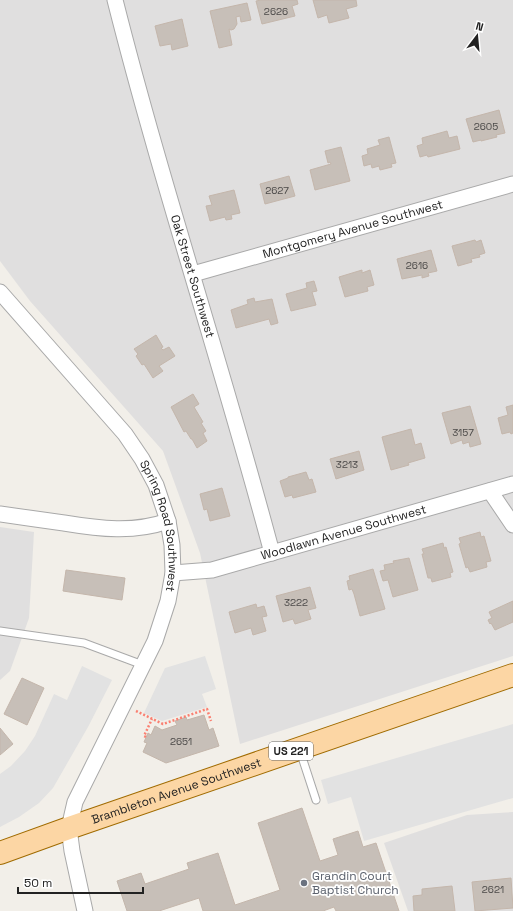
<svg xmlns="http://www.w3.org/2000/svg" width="513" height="911" viewBox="0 0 513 911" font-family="'Space Grotesk',sans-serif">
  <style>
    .residential { fill: #e0dfdf }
    .parking { fill: #e2e2e2 }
    .building { fill: #c7bfb8; stroke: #c4b6ab }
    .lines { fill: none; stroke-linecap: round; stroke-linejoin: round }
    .service-casing { stroke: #a9a9a9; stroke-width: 9 }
    .minor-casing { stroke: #a9a9a9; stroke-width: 17 }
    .primary-casing { stroke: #a06b00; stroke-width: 24 }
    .path { stroke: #fa8072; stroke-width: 2.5; stroke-dasharray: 2 2; stroke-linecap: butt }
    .service { stroke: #fff; stroke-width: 7 }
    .minor { stroke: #fff; stroke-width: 15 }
    .primary { stroke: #fcd6a4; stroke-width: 22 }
    .worship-dot { fill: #6b7280; stroke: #fff; stroke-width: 1.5 }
    .labels { text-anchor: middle; stroke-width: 3.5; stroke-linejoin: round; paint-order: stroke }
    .number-label { font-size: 10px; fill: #4b4948 }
    .shield { fill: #fff; stroke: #646464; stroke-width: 1 }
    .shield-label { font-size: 11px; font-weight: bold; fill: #222 }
    .street-label { font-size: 12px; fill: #222; stroke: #fff }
    .worship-label { font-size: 12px; fill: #5b616d; stroke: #fff; text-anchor: start }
  </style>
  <rect width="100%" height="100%" fill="#f2efe9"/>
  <g class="residential">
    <path d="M0 0H513V656L240 744 200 553 163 451 30 301 0 261Z"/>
    <path d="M0 527 34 532 29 618 10 671 0 680Z"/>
    <path d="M513 812V911H408L384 843 467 815Z"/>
  </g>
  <g class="parking">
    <path d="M205 656 216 689 202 694 207 707 162 721 144 713 165 668Z"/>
    <path d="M82 666 112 680 88 727 53 788 39 803 19 817 0 827V774L11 766 25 751 35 736 54 694 67 700Z"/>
    <path d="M513 724V798L364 841 351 797 328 804 321 780Z"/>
  </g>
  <g class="building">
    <path d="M261 0H297L298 4 292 6 295 16 262 24 256 1Z"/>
    <path d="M313 0H356L357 6 346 9 349 18 329 23 327 15 318 18Z"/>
    <path d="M247 3 251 20 241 22 240 16 236 17 237 24 234 29 231 30 229 29 232 45 219 48 210 11Z"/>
    <path d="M182 19 188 46 172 50 171 44 160 46 155 26Z"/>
    <path d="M499 110 505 133 496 135 497 137 481 141V140L473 142 466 119Z"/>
    <path d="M447 131 449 138 457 136 460 149 428 157 427 155 420 157 417 146 423 144 422 138Z"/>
    <path d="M389 137 396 163 391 164 392 167 380 170 379 166 372 168 371 164 364 166 362 156 368 154 367 149 380 145 378 140Z"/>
    <path d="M341 147 350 181 315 190 310 170 331 164 330 162 328 163 325 151Z"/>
    <path d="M289 176 295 196 265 204 260 184Z"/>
    <path d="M234 190 240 213 231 215 232 219 226 220 225 217 210 221 206 206 212 205 209 196Z"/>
    <path d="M475 240 476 242 481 240 485 253 479 255 480 257 471 259 472 262 458 266 452 246Z"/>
    <path d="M431 250 437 271 428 273 429 276 422 278V275L402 279 397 259Z"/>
    <path d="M362 270V273L370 270 374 285 367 287 368 291 345 297 339 277Z"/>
    <path d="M314 281 317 291 312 292 316 305 291 311 286 294 307 288 306 283Z"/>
    <path d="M254 298 255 302 272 299 278 323 271 325 269 319 236 328 231 310 248 304 247 300Z"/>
    <path d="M156 335 163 347 161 348 163 350 169 347 175 356 159 366 163 371 153 378 144 364 142 365 136 356 138 354 134 349Z"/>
    <path d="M193 394 199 404 194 407 203 422 201 423 206 431 203 433 207 441 197 448 192 439H191L186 431 184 432 171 407Z"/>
    <path d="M513 405V433L511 434 510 432 502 434 498 418 508 415 506 407Z"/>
    <path d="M470 406 481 444 470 447 469 442 463 444 462 440 451 444 442 413Z"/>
    <path d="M411 429 415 445 421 443 425 458 408 463 409 465 391 470 382 437Z"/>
    <path d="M359 451 364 470 336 479 330 459Z"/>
    <path d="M306 472 309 480 312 479 316 492 293 498 292 495 285 497 280 481 288 478V477Z"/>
    <path d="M222 488 230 516 210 521 207 509 204 510 200 494Z"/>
    <path d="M480 532 481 537 484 536 491 561 486 562 487 567 470 572 468 567 466 568 459 544 461 543 459 538Z"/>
    <path d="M443 543 444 548 446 547 453 572 450 573 451 577 432 582 431 578H428L422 554H424L422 549Z"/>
    <path d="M409 558 418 590 393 597 388 580 383 581 380 571 385 570 384 565 394 563 393 561Z"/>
    <path d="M373 569 385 609 360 616 354 594 352 589 349 590 347 581 350 580 349 576Z"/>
    <path d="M66 570 125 578 122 600 63 591Z"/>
    <path d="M310 587 316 608 308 610 311 619 295 624 293 619 283 622 276 596Z"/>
    <path d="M513 601V622L495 630 491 623 490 624 488 620 492 618 489 612Z"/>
    <path d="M256 604 257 608 264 606 267 616 262 617 266 631 253 635 251 628 235 633 229 612Z"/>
    <path d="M22 678 44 688 27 725 4 714Z"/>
    <path d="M204 715 209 730 213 728 219 746 166 763 143 752 147 743 144 742 148 733 151 735 155 726 162 730 177 725 175 721 186 717 187 720Z"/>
    <path d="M0 728 13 744 0 755Z"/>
    <path d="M302 808 320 861 338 855 333 839 358 831 363 847 376 843 399 911H336L334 907 323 911H203L199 898 159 911H127L117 881 141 873 145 884 189 869 187 863 218 853 235 905 280 890 258 823Z"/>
    <path d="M511 878 513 908 475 911 472 882Z"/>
    <path d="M452 886 455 911H414L413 896 422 895V889Z"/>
  </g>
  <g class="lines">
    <defs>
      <g id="service">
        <path d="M0 631 84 643 143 665"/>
        <path d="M300 751 316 800"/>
      </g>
      <g id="minor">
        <path id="s1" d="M115 0C162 186 223 368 272 553"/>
        <path id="s2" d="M193 274 513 184"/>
        <path id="s3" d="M0 292 125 434 142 459 156 485 168 521 172 545 173 573 168 601 155 641 75 802 69 828 72 851 85 911"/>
        <path d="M490 491 513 525"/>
        <path d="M0 514C21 517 43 520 64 523 100 529 134 533 168 521"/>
        <path id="s4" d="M173 573 212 570 513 484"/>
      </g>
      <g id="primary">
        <path id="s5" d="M0 853 69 828 513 675"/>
      </g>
    </defs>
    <use href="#service" class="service-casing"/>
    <use href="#minor" class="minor-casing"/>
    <use href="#primary" class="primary-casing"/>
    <g class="path">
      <path d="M136 711 163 724 207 709 211 721"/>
      <path d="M146 737 144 736 152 719"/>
    </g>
    <use href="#service" class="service"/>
    <use href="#minor" class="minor"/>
    <use href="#primary" class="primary"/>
  </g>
  <circle class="worship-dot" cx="304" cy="883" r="4"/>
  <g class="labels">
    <g class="number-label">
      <text x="276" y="15">2626</text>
      <text x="486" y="130">2605</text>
      <text x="277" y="194">2627</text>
      <text x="417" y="269">2616</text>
      <text x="463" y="436">3157</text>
      <text x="347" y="468">3213</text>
      <text x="296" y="606">3222</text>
      <text x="181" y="745">2651</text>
      <text x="493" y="893">2621</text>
    </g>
    <rect class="shield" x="269" y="742" width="44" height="18" rx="3"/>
    <g class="shield-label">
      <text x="291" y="755">US 221</text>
    </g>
    <g class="street-label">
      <text dy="4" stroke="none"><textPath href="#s2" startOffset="166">Montgomery Avenue Southwest</textPath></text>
      <text dy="4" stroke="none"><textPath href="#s1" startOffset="287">Oak Street Southwest</textPath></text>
      <text dy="4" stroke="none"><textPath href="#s3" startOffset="290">Spring Road Southwest</textPath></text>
      <text dy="4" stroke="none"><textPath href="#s4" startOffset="176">Woodlawn Avenue Southwest</textPath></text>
      <text dy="4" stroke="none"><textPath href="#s5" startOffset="187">Brambleton Avenue Southwest</textPath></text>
    </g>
    <g class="worship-label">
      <text x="312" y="880">Grandin Court<tspan x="312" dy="14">Baptist Church</tspan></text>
    </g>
  </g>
  <g transform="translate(477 36) rotate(16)" stroke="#ffffff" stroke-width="3" paint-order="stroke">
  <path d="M0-3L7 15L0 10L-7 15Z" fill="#222222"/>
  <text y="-6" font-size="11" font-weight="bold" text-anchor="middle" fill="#222222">N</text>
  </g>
  <path d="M18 887v6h125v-6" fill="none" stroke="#222222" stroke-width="2"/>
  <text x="24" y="887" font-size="12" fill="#222222" stroke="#ffffff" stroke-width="3" paint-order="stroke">50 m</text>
</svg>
